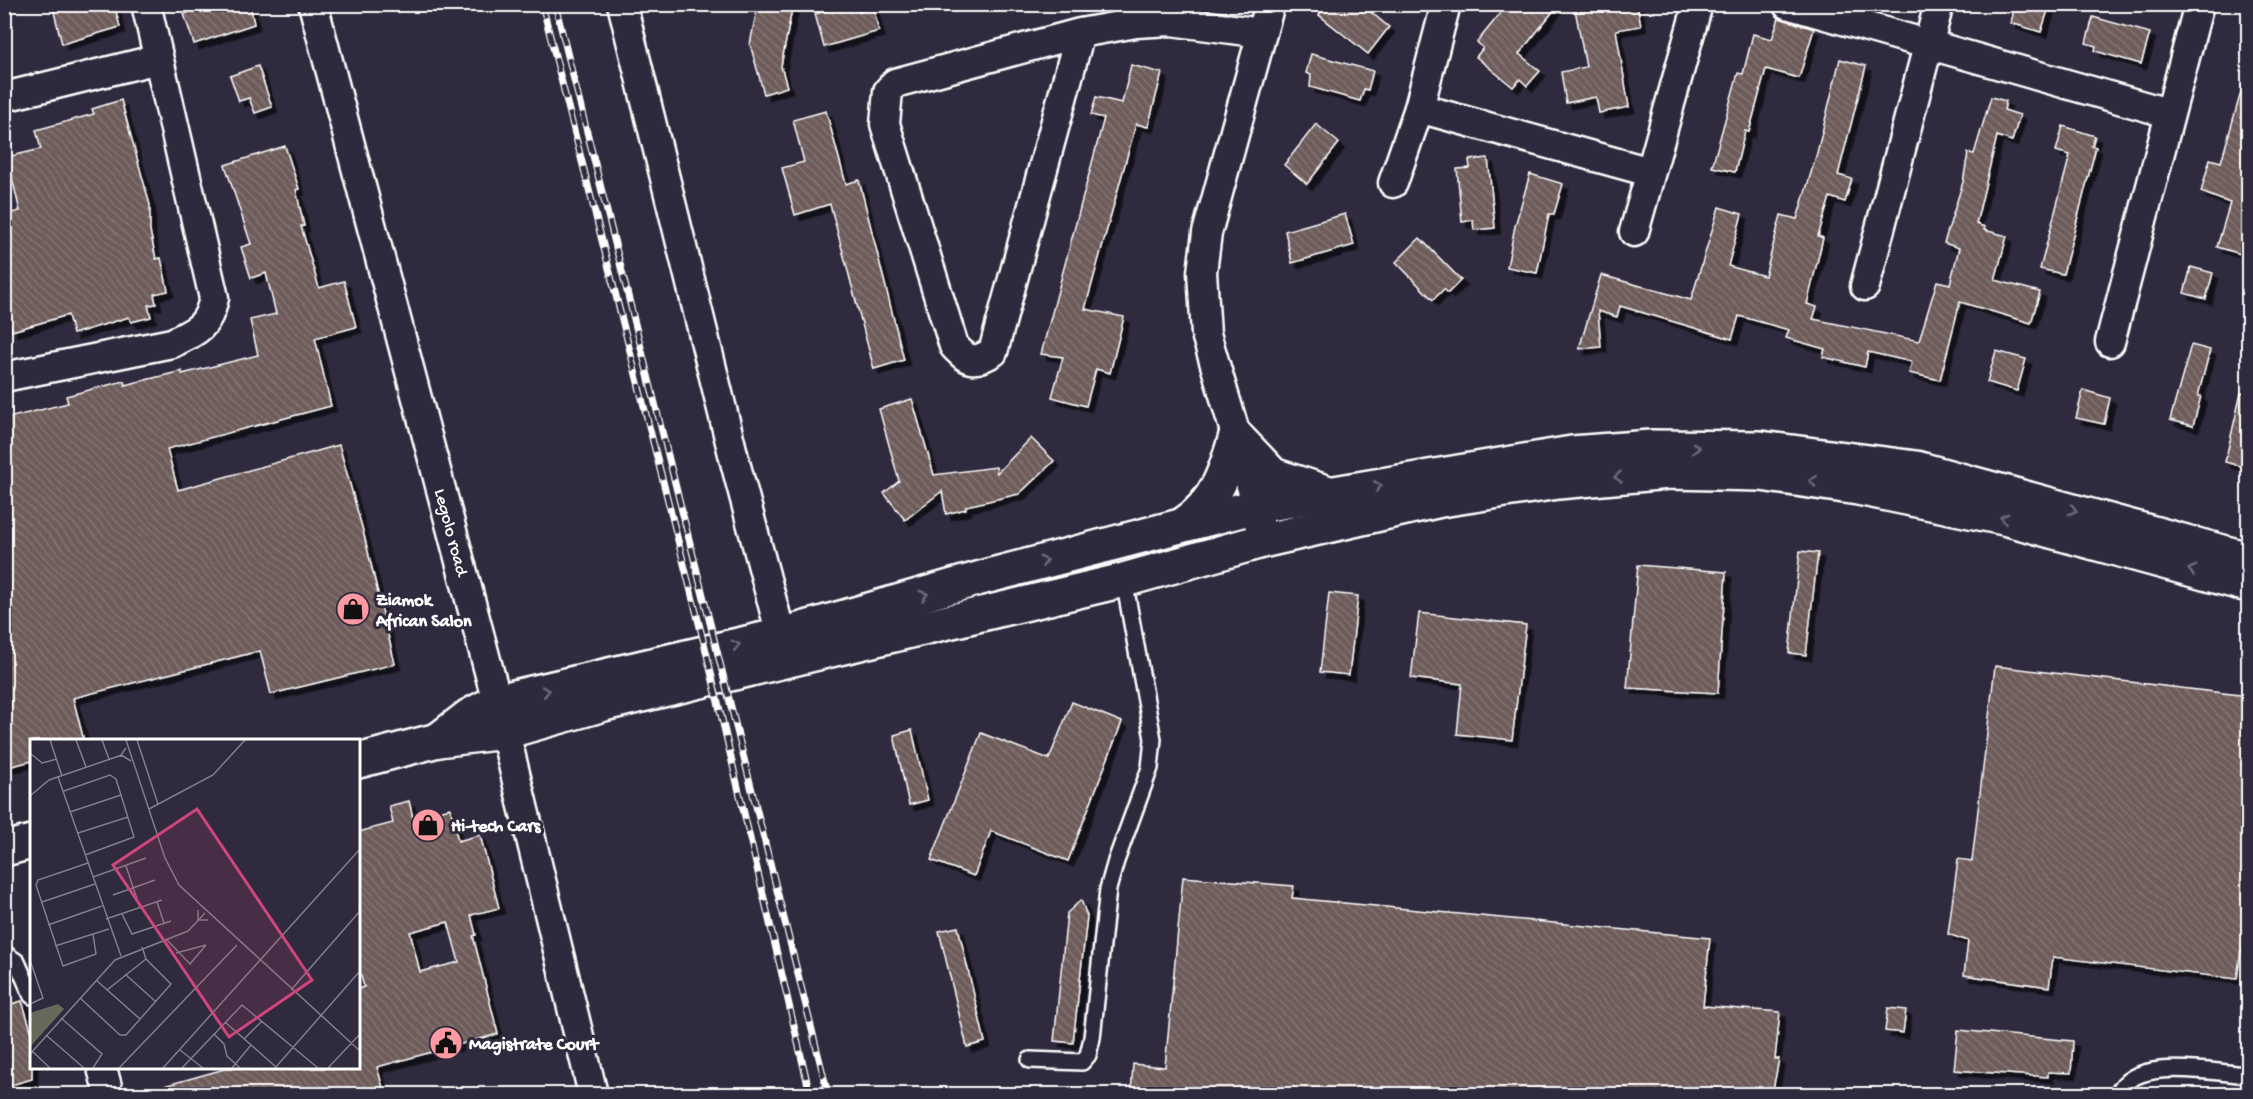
<svg xmlns="http://www.w3.org/2000/svg" width="2253" height="1099" viewBox="0 0 2253 1099" font-family="'Gochi Hand',sans-serif">
  <style>
    .building { fill: url(#building-back-hatch); stroke: #fff; stroke-width: 1.5; fill-rule: evenodd; filter: url(#shadow) }
    .lines { fill: none; stroke-linecap: round; stroke-linejoin: round }
    .lane-casing { stroke: #fff; stroke-width: 20 }
    .street-casing { stroke: #fff; stroke-width: 33 }
    .secondary-casing { stroke: #fff; stroke-width: 38 }
    .lane { stroke: #2f2a3d; stroke-width: 15 }
    .street { stroke: #2f2a3d; stroke-width: 28 }
    .secondary { stroke: #2f2a3d; stroke-width: 33 }
    .rail-casing { stroke: #fff; stroke-width: 7 }
    .rail { stroke: #2f2a3d; stroke-width: 4.5; stroke-dasharray: 14; stroke-linecap: butt }
    .oneway { stroke: #6d6a77 }
    .labels { text-anchor: middle; stroke-width: 6; stroke-linejoin: round; paint-order: stroke }
    .street-label { font-size: 18px; fill: #fff; stroke: #2f2a3d }
    .poi-label { font-size: 18px; font-weight: bold; fill: #fff; stroke: #2f2a3d; text-anchor: start }
    .inset-road { fill: none; stroke: #827f8b; stroke-width: 1.5 }
    .view { fill: #ce467c; fill-opacity: 0.15; stroke: #ce467c; stroke-width: 3 }
    .inset-edge { fill: none; stroke: #fff; stroke-width: 3 }
  </style>
  <defs>
    <pattern id="building-back-hatch" width="6" height="6" patternUnits="userSpaceOnUse" patternTransform="scale(1.5)"><rect width="6" height="6" fill="#6d5c5a"/><path d="M-1 5l2 2M0 0l6 6M5-1l2 2" fill="none" stroke="#837473"/></pattern>
    <filter id="shadow"><feDropShadow dx="5.5" dy="5.5" stdDeviation="0" flood-color="#0009"/></filter>
  </defs>
  <rect width="100%" height="100%" fill="#2f2a3d"/>
  <filter id="ink" filterUnits="userSpaceOnUse"><feTurbulence type="fractalNoise" baseFrequency=".0167" numOctaves="2"/><feDisplacementMap in="SourceGraphic" scale="12" xChannelSelector="R" yChannelSelector="G"/><feConvolveMatrix kernelMatrix="1 2 1 2 8 2 1 2 1" color-interpolation-filters="sRGB"/></filter>
  <g filter="url(#ink)">
    <g class="building">
      <path d="M52 4H114L120 27 62 44Z"/>
      <path d="M185 4H250L254 24 194 44 184 14 188 13Z"/>
      <path d="M758 4H793L781 66 787 87 764 94 750 44Z"/>
      <path d="M848 4H857L859 12 873 7 879 31 824 47 815 14Z"/>
      <path d="M1327 4H1361L1389 27 1368 54 1319 15Z"/>
      <path d="M1508 4H1559L1519 54 1540 71 1527 86 1520 79 1513 87 1476 57 1483 48 1477 42Z"/>
      <path d="M1574 4H1637L1641 26 1616 30 1629 107 1599 113 1596 97 1566 103 1561 72 1586 67Z"/>
      <path d="M2015 4H2050L2041 32 2011 23Z"/>
      <path d="M2093 17 2150 33 2141 64 2095 51 2096 46 2086 43Z"/>
      <path d="M1779 18 1814 29 1799 78 1766 69 1749 132 1745 131 1735 172 1712 167 1738 73 1743 74 1753 34 1772 39Z"/>
      <path d="M1311 54 1373 71 1368 90 1364 89 1360 101 1310 87 1311 75 1306 73Z"/>
      <path d="M1840 59 1866 66 1838 175 1852 179 1845 202 1830 197 1818 236 1823 238 1807 304 1817 307 1813 319 1919 341 1937 281 1950 284 1959 248 1944 243 1963 182 1968 153 1974 154 1991 97 2006 101 2004 110 2020 115 2012 141 1997 136 1976 224 1985 227 1984 230 2007 236 1995 280 2040 292 2031 323 1960 302 1940 380 1909 373 1912 362 1868 352 1865 367 1823 357 1825 349 1786 338 1789 330 1739 316 1732 339 1620 306 1617 317 1598 311 1601 347 1579 349 1601 275 1691 300 1719 207 1742 214 1728 266 1765 276 1781 215 1797 219 1817 153Z"/>
      <path d="M1131 65 1162 73 1148 127 1136 124 1085 309 1124 317 1110 373 1096 369 1086 406 1052 397 1063 357 1041 354 1104 118 1091 115 1096 97 1122 103Z"/>
      <path d="M258 66 272 107 255 113 249 98 239 101 230 76Z"/>
      <path d="M2243 85 2248 86V226L2241 254 2217 247 2230 203 2201 192 2210 159 2221 162Z"/>
      <path d="M121 100 150 205V231L156 259 161 258 168 291 154 294 156 304 148 305 151 317 131 322 129 317 73 334 68 315 12 331 4 304V215L20 211 7 157 41 149 36 130 94 114 92 109Z"/>
      <path d="M826 111 846 184 859 180 904 360 874 369 830 204 795 215 782 168 804 162 793 120Z"/>
      <path d="M1316 124 1339 143 1307 184 1284 165Z"/>
      <path d="M2063 126 2095 136 2092 146 2096 147 2063 274 2040 269 2070 155 2056 151Z"/>
      <path d="M285 146 299 189 296 190 304 226H301L319 288 344 281 356 327 315 338 331 406 167 449 178 490 339 445 363 531 395 664 271 694 260 651 73 698 84 741H32V761L4 768V419L68 403 66 396 124 381 125 385 182 371V374L258 355 250 320 276 314 266 273 251 278 241 247 251 244 225 165Z"/>
      <path d="M1488 158 1495 228 1474 230 1473 220 1462 222 1457 169 1470 168 1469 160Z"/>
      <path d="M1530 174 1563 184 1554 214H1549L1537 273 1507 267 1515 226Z"/>
      <path d="M1345 214 1354 245 1292 263 1285 231Z"/>
      <path d="M1420 238 1461 280 1448 293 1444 289 1433 300 1396 262Z"/>
      <path d="M2191 267 2213 273 2206 299 2184 293Z"/>
      <path d="M2191 345 2210 350 2198 396H2201L2193 426 2170 420Z"/>
      <path d="M1996 351 2026 359 2017 391 1987 382Z"/>
      <path d="M2083 390 2110 398 2104 424 2076 418Z"/>
      <path d="M2241 393 2248 394V468L2225 462Z"/>
      <path d="M912 399 934 475 996 467 997 473 1031 438 1054 461 1019 494 966 506V509L946 514 942 491 905 520 884 493 899 481 879 409Z"/>
      <path d="M1800 551 1818 553 1806 655 1789 653Z"/>
      <path d="M1638 565 1726 572 1718 693 1627 688Z"/>
      <path d="M1329 593 1358 596 1349 675 1320 672Z"/>
      <path d="M1419 613 1526 625 1512 740 1457 734 1462 684 1411 678Z"/>
      <path d="M1995 666 2248 696V951L2241 950 2237 979 2053 957 2049 987 1964 975 1968 941 1948 934 1958 859 1972 861Z"/>
      <path d="M1072 702 1122 722 1068 861 991 831 974 876 931 860 981 733 1049 759Z"/>
      <path d="M912 730 928 800 909 805 894 735Z"/>
      <path d="M409 801 413 818 450 808 458 841 480 835 499 908 471 915 476 935 473 936 498 1034 377 1067 385 1095H154L153 1089 228 1068H358V989L364 987 358 965V832L393 823 389 806ZM448 922 459 962 420 972 410 932Z"/>
      <path d="M1183 877 1294 886 1292 898 1710 938 1703 1006 1780 1012 1775 1059H1779L1772 1095H1131L1133 1064 1165 1067Z"/>
      <path d="M1081 900 1087 916 1073 1043 1054 1041 1067 913Z"/>
      <path d="M958 927 985 1042 967 1047 939 931Z"/>
      <path d="M22 1001 32 1033V1079L4 1087V1006Z"/>
      <path d="M1888 1008 1906 1010 1903 1033 1885 1031Z"/>
      <path d="M1958 1030 2073 1041 2071 1073 2048 1072V1077L1954 1070Z"/>
    </g>
    <g class="lines">
      <defs>
        <g id="lane">
          <path d="M4 953 17 962 32 996"/>
          <path d="M1030 1060 1082 1062 1088 1055 1092 1038 1108 889 1116 861 1150 768 1153 739 1124 580"/>
          <path d="M2118 1094C2133 1055 2215 1073 2248 1075"/>
        </g>
        <g id="street">
          <path id="s1" d="M313 4 505 732 593 1094"/>
          <path d="M622 4 735 462 781 635"/>
          <path d="M1787 4 2168 113"/>
          <path d="M1080 33 993 352C974 363 969 362 954 346L885 124 888 91 895 83 1080 33 1136 23 1171 21 1262 33"/>
          <path d="M4 97 158 59"/>
          <path d="M1419 108 1650 172"/>
          <path d="M1393 183 1419 108 1446 4"/>
          <path d="M1634 232 1698 4"/>
          <path d="M1865 286 1939 4"/>
          <path d="M2110 342 2199 4"/>
          <path d="M4 377 172 343C197 331 208 327 214 298L146 4"/>
          <path d="M1260 529 1257 506 1206 334 1202 272 1207 233 1270 4"/>
          <path d="M102 1068 109 1094"/>
        </g>
        <g id="secondary">
          <path d="M1236 436 1273 475 1326 492"/>
          <path d="M1184 524C1216 503 1226 471 1236 436"/>
          <path d="M438 740 469 716 497 701 781 635 988 576 1257 506 1572 453 1651 447 1760 448 1916 468 2248 559"/>
          <path d="M358 761 438 740 505 732 604 704 1124 580 1262 541 1441 500 1558 482 1669 472 1761 474 1858 488 2004 518 2248 585"/>
          <path d="M4 849 32 842"/>
        </g>
      </defs>
      <use href="#lane" class="lane-casing"/>
      <use href="#street" class="street-casing"/>
      <use href="#secondary" class="secondary-casing"/>
      <use href="#lane" class="lane"/>
      <use href="#street" class="street"/>
      <use href="#secondary" class="secondary"/>
      <defs>
        <g id="rail">
          <path d="M542 4 706 651 810 1094"/>
          <path d="M555 4 828 1094"/>
        </g>
      </defs>
      <use href="#rail" class="rail-casing"/>
      <use href="#rail" class="rail"/>
    </g>
    <defs><path id="oneway-chevron" d="M-2-3.5L2.5 0L-2 3.5" fill="none" stroke-width="1.6" stroke-linecap="round" stroke-linejoin="round" transform="scale(1.5)"/></defs>
    <g class="oneway">
      <use href="#oneway-chevron" transform="translate(1696 448) rotate(1)"/>
      <use href="#oneway-chevron" transform="translate(1618 477) rotate(175)"/>
      <use href="#oneway-chevron" transform="translate(1813 481) rotate(-172)"/>
      <use href="#oneway-chevron" transform="translate(1378 486) rotate(-11)"/>
      <use href="#oneway-chevron" transform="translate(2073 510) rotate(15)"/>
      <use href="#oneway-chevron" transform="translate(2004 518) rotate(-166)"/>
      <use href="#oneway-chevron" transform="translate(1044 561) rotate(-15)"/>
      <use href="#oneway-chevron" transform="translate(2192 570) rotate(-165)"/>
      <use href="#oneway-chevron" transform="translate(924 595) rotate(-16)"/>
      <use href="#oneway-chevron" transform="translate(736 645) rotate(-12)"/>
      <use href="#oneway-chevron" transform="translate(546 691) rotate(-12)"/>
    </g>
  </g>
  <defs>
    <symbol id="shop-disc" viewBox="-11 -11 22 22"><circle r="9.5" fill="#ff9aa2" stroke="#2f2a3d"/><path d="M-5-2.5h2.3a2.7 3.5 0 0 1 5.4 0H5L5.5 6h-11ZM-1.5-2.5h3a1.5 2.3 0 0 0-3 0Z" fill="#111"/></symbol>
    <symbol id="civic-disc" viewBox="-11 -11 22 22"><circle r="9.5" fill="#ff9aa2" stroke="#2f2a3d"/><path d="M-.6-6.5H3V-4.5H.6V-3L4-1V1h2V6H-6V1h2V-1L-.6-3ZM-1.2 2.5V6h2.4V2.5Z" fill="#111"/></symbol>
  </defs>
  <g fill-rule="evenodd">
    <use href="#shop-disc" x="334" y="590" width="38" height="38"/>
    <use href="#shop-disc" x="409" y="806" width="38" height="38"/>
    <use href="#civic-disc" x="427" y="1024" width="38" height="38"/>
  </g>
  <g class="labels">
    <g class="street-label">
      <text dy="6" stroke="none"><textPath href="#s1" startOffset="546">Legolo road</textPath></text>
    </g>
    <g class="poi-label">
      <text x="376" y="605">Ziamok<tspan x="376" dy="21">African Salon</tspan></text>
      <text x="451" y="831">Hi-tech Cars</text>
      <text x="469" y="1049">Magistrate Court</text>
    </g>
  </g>
  <g transform="translate(30 739)">
    <rect width="330" height="330" fill="#2f2a3d"/>
    <path d="M28 265 34 270 0 308V274Z" fill="#67695b"/>
    <path class="inset-road" d="M20 1 32 37M46 1 56 28M72 1 79 20M96 1 135 119 149 146 330 312M107 1 128 65M96 9 91 16 101 22M0 14 12 24 27 20M28 38 91 217M34 52 80 36 86 40 104 98 55 116M0 57 19 41 92 16M119 70 183 36 215 1M40 73 91 56M48 94 98 78M58 124 8 141 6 146 33 227 66 215 63 195M96 127 110 169M63 138 116 119M83 156 125 141M12 163 65 145M127 163 134 184M168 171V181H178M92 175 102 195 141 182M76 180 132 161M18 186 72 167M136 200 160 225 176 206M25 207 79 190M146 214 176 206M0 221 13 259 0 265M95 235 125 262M66 241 110 280M77 251 116 220M261 251 330 172M50 259 90 296H96L141 245 116 220 112 208M31 279 72 315 63 329M195 283 246 328M184 295 194 305 197 317 210 329M16 296 54 329M214 300 232 282M150 311 173 329M2 312 20 329M0 315 85 221 158 192 175 174M89 329 207 206M133 329 330 110M152 329 212 266 288 329M202 329 221 306M245 329 330 232M298 329 330 295"/>
    <path class="view" d="M167 70 282 241 199 298 83 126Z"/>
    <rect width="330" height="330" class="inset-edge"/>
  </g>
  <rect width="2253" height="1099" fill="none" stroke="#2f2a3d" stroke-width="24"/>
  <rect x="12" y="12" width="2229" height="1075" fill="none" stroke="#fff" stroke-width="2" filter="url(#ink)"/>
</svg>
